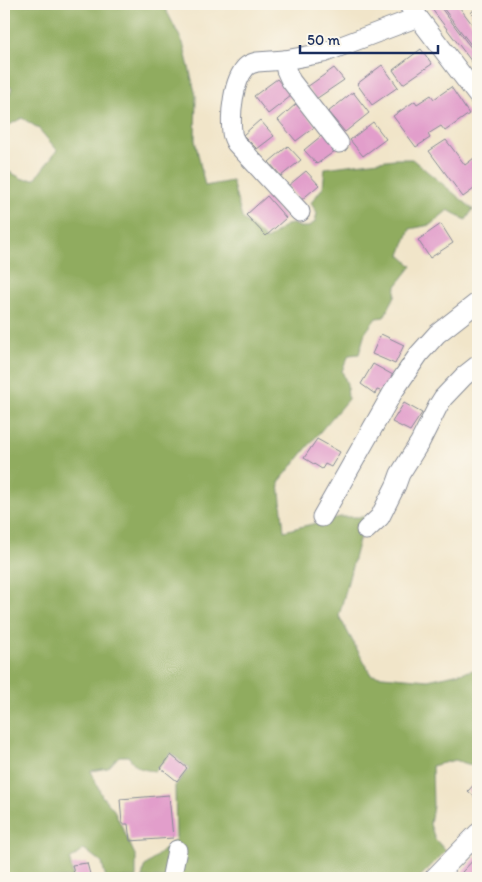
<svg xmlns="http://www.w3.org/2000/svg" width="482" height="882" viewBox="0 0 482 882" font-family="Itim,sans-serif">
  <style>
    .forest { fill: #90ac5f; stroke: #566e5e }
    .building { fill: #e29ecb }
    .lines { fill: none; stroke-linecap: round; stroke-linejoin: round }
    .minor-casing { stroke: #868a94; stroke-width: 21 }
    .minor { stroke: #fff; stroke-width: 19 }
  </style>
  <rect width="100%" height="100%" fill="#fbf7ec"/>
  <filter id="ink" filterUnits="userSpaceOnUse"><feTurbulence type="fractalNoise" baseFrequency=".02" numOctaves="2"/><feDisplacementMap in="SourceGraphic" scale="10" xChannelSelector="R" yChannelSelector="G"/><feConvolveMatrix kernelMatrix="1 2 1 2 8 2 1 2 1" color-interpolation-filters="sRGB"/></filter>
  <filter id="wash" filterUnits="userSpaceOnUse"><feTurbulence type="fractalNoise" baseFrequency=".0096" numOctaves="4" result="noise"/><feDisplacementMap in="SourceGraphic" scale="20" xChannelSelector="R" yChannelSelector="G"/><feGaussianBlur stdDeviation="1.12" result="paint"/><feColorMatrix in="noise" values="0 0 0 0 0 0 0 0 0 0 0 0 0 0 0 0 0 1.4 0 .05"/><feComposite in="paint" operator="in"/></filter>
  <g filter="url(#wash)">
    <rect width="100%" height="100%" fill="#f1e5c9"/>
    <path class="forest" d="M4 4H163L183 43 196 96 195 140 205 186 232 181 242 218 267 240 286 225 293 224 300 227H308L315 222 317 213 311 203 323 187 325 168 394 159H412L473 209 466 220 448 210 430 225 410 229 400 255 412 266 396 286 395 296 384 317 376 318 365 333 359 354 349 355 342 371 347 384 348 399 319 433 279 482 284 531 340 517H365L339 616 371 675 428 680 478 669V763L474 766 455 760 432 766 433 806 430 824 435 839 446 851 419 878H142L144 867 176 839 175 786 189 768 171 753 155 771C139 769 138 769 128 756H119L108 768 91 771 102 796 114 810 136 857V878H106L102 863 84 849 70 860 73 878H4V174L8 171 23 179H35L57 150 38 128 22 118 4 128V109L12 88 4 85V79L7 70 4 67Z"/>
    <g id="blocks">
      <g class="building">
        <path d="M428 4H438L478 57V70Z"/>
        <path d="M440 4H457L478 32V54Z"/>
        <path d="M477 6 478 7V20L471 13Z"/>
        <path d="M421 49 432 64 403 84 393 70Z"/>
        <path d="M382 65 398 87 372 105 357 84Z"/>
        <path d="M334 68 344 80 316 99 307 87Z"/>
        <path d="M277 79 291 96 268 114 254 96Z"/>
        <path d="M4 87 9 89 4 104Z"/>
        <path d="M451 87 469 114 445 131 441 126 428 134 430 138 416 147 393 116 415 101 417 104 431 95 434 99Z"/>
        <path d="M353 92 369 113 345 132 328 112Z"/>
        <path d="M296 104 316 126 296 141 278 120Z"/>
        <path d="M260 120 274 136 257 149 243 135Z"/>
        <path d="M373 122 386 139 363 156 350 140Z"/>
        <path d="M326 132 339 148 317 164 304 150Z"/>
        <path d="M446 140 465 165 478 155V186L463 197 429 151Z"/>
        <path d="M288 146 301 160 281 176 269 162Z"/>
        <path d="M306 171 319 185 300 201 288 186Z"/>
        <path d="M267 196 286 218 266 236 246 215Z"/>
        <path d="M441 224 453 243 430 258 418 240Z"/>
        <path d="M381 334 404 345 395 364 372 354Z"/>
        <path d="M373 364 393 375 384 392 377 390 375 394 361 384Z"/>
        <path d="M404 403 422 413 410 431 392 422Z"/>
        <path d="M317 439 340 452 331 467 325 464 322 469 304 458Z"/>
        <path d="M171 755 187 768 177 781 161 768Z"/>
        <path d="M478 780V800L468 791Z"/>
        <path d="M169 795 173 838 130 841 128 824H122L120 799Z"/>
        <path d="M478 855V878H468L462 872Z"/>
        <path d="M87 863 91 878H75L72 865Z"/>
      </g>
    </g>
  </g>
  <g filter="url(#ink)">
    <use href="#blocks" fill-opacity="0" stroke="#868a94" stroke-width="1"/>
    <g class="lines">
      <defs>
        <g id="minor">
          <path d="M408 4 478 96"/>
          <path d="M285 60 286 70 291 81 339 143"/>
          <path d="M300 212 236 143C234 139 232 136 232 132 230 114 233 81 246 67 249 64 253 63 257 62L285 60 323 53 418 17"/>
          <path d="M322 517 393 392 419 354 437 334 478 302"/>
          <path d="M366 530 380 517 396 485 400 474 420 442 438 406 443 398 464 376 478 365"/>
          <path d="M173 878 172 875 177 850"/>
          <path d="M434 878 478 833"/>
        </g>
      </defs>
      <use href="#minor" class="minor-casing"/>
      <use href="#minor" class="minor"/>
    </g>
  </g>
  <rect width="482" height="882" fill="none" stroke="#fbf7ec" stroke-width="20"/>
  <path d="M300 45v8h138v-8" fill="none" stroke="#1b2f5e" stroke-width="2.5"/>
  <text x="307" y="45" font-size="15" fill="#1b2f5e" stroke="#fbf7ec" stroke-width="4" paint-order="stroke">50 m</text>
</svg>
